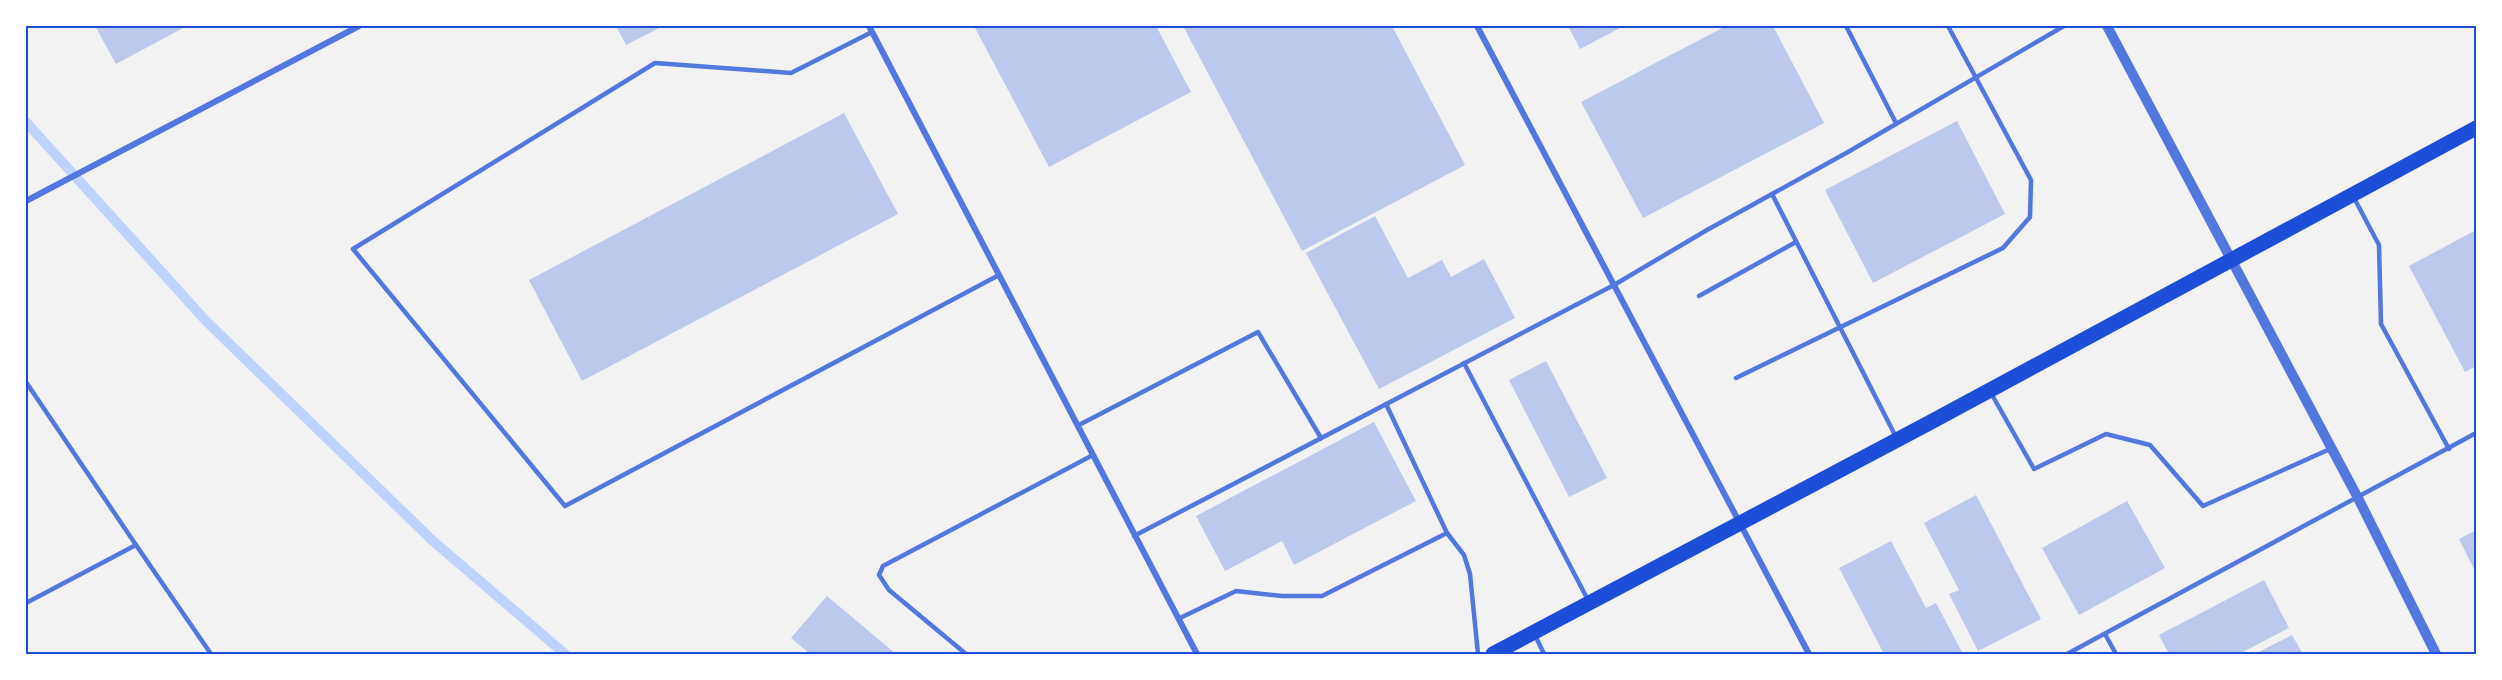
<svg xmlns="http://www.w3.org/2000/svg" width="2502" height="680" viewBox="0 0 2502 680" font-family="'Nunito Sans',sans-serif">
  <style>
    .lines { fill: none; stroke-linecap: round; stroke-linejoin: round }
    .stream { stroke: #bfd3fe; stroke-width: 10 }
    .building { fill: #bdc9ec }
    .service { stroke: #5277de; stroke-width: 4.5 }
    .minor { stroke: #5277de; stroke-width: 6 }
    .tertiary { stroke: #5277de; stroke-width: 10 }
    .primary { stroke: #1d4ed8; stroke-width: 15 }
    .neatline { fill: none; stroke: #1d4ed8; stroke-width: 2 }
  </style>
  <rect width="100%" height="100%" fill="#f2f2f2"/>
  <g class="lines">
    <path class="stream" d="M26 122 206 321 433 541 565 654"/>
  </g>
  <g class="building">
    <path d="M95 26H187L116 64Z"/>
    <path d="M616 26H663L626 45Z"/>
    <path d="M974 26H1156L1191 92 1049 167Z"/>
    <path d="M1183 26H1392L1465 165 1302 251Z"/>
    <path d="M1568 26H1624L1580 49Z"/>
    <path d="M1726 26H1773L1824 123 1643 218 1581 102Z"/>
    <path d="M844 113 898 214 582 381 529 280Z"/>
    <path d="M1957 121 2005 214 1873 283 1825 190Z"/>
    <path d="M1375 216 1408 278 1442 260 1451 277 1484 259 1515 318 1379 389 1306 253Z"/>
    <path d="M2476 230V366L2465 372 2409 266Z"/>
    <path d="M1546 361 1607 478 1569 497 1509 380Z"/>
    <path d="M1374 422 1416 501 1294 565 1282 541 1225 571 1196 516Z"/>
    <path d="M1976 495 2041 619 1978 651 1949 594 1959 590 1924 523Z"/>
    <path d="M2127 501 2165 568 2079 615 2042 548Z"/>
    <path d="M2476 530V573L2459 539Z"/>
    <path d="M1891 541 1926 608 1936 603 1963 654H1884L1839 568Z"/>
    <path d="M2264 580 2289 628 2239 654H2169L2159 635Z"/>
    <path d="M827 596 896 654H810L791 638Z"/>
    <path d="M2292 635 2303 654H2255Z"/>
  </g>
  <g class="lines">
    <g class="service">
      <path d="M1846 26 1896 123"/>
      <path d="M872 32 791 73 655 63 353 249 565 506 999 275"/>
      <path d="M1772 194 1896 437"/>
      <path d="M2353 196 2379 245 2381 324 2449 449"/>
      <path d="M1699 296 1796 242"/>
      <path d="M1464 363 1588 600"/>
      <path d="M1736 378 2003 248 2030 217 2031 180 1948 26"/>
      <path d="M26 382 136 545 26 603"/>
      <path d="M1991 393 2034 469 2106 434 2150 445 2203 506 2330 449"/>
      <path d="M1077 426 1258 332 1321 438"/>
      <path d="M1447 533 1464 555 1470 574 1478 654"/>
      <path d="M1134 536 1614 285 1707 230 1848 152 2064 26"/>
      <path d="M136 545 211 654"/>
      <path d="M1178 619 1236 591 1282 596H1322L1447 533 1386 404"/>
      <path d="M2105 634 2116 654"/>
      <path d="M1535 635 1544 654"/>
      <path d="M966 654 889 590 879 575 883 566 1093 455"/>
      <path d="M2067 654 2476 433"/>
    </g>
    <g class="minor">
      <path d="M869 26 1197 654"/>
      <path d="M1477 26 1809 654"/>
      <path d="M26 201 359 26"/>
    </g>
    <path class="tertiary" d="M2107 26 2358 498 2436 654"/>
    <path class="primary" d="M1493 654 1929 423 2476 128"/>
  </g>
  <rect width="2502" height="680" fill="none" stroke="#ffffff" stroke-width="54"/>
  <rect x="27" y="27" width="2448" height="626" class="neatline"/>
</svg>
